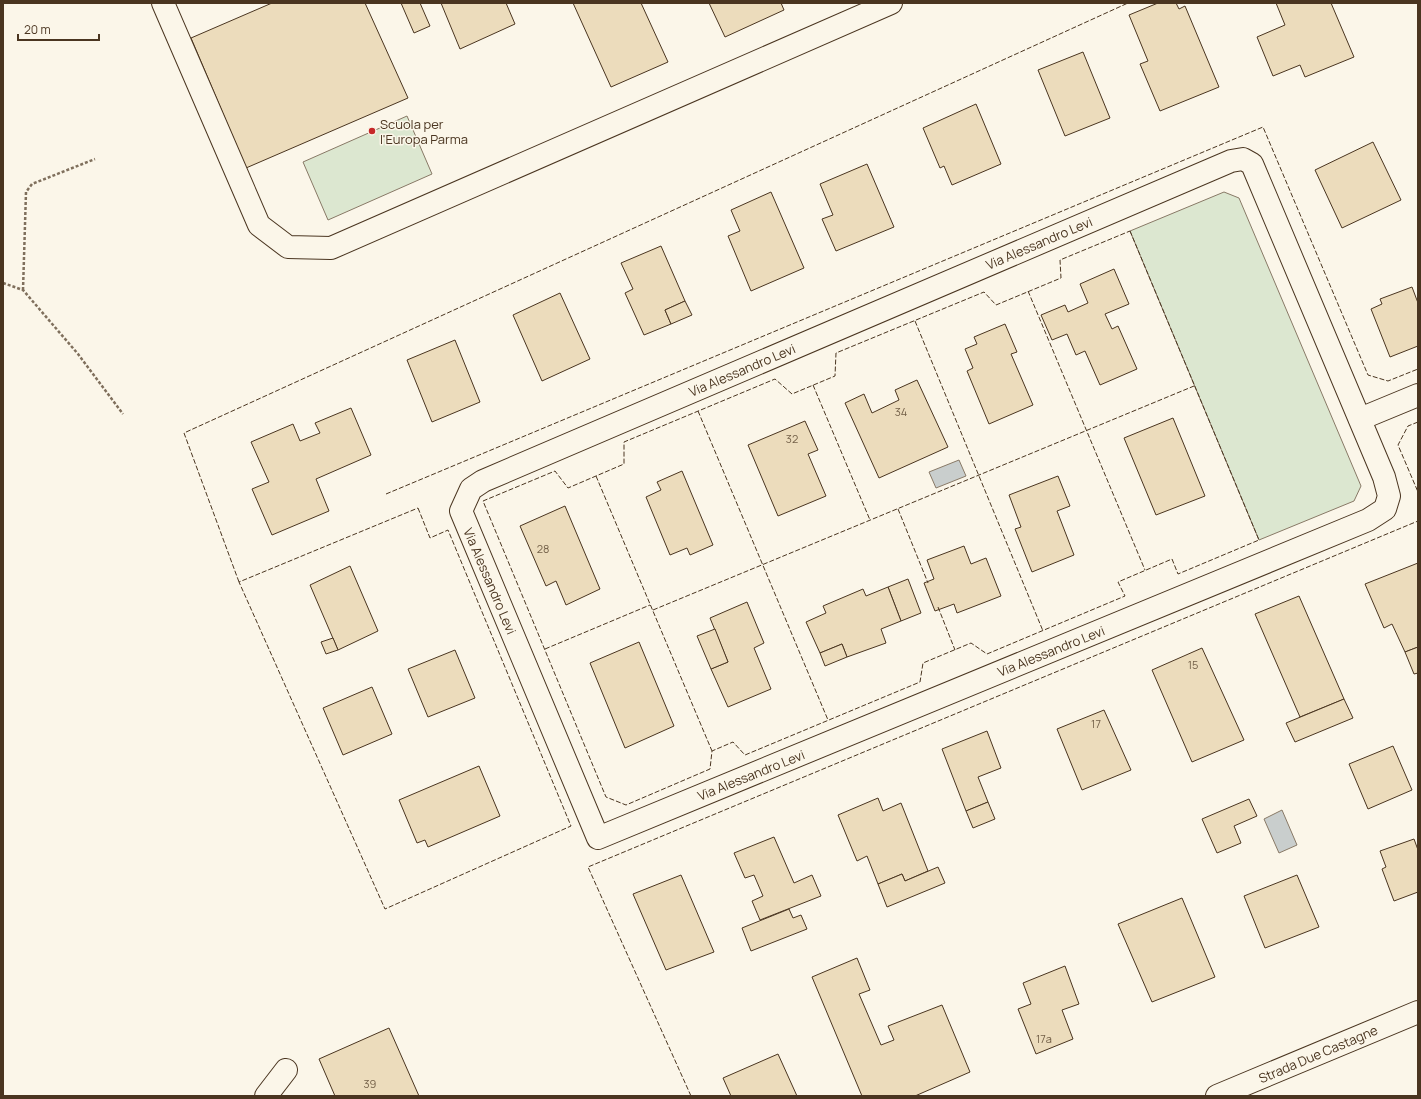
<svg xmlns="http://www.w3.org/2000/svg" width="1421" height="1099" viewBox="0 0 1421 1099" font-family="Manrope,sans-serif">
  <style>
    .green { fill: #dce7d0; stroke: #887966 }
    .water { fill: #c9cecd; stroke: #887966 }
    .building { fill: #ecdcbc; stroke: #4a3520 }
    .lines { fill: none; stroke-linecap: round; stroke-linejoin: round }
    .minor-casing { stroke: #4a3520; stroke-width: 24 }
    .path { stroke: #7f6f5c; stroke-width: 2.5; stroke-dasharray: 3 2; stroke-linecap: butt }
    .minor { stroke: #fbf6e9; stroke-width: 22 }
    .fence { stroke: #4a3520; stroke-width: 1; stroke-dasharray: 5 2; stroke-linecap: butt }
    .poi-dot { fill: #c62828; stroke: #fbf6e9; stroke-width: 1.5 }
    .labels { text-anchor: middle; stroke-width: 3; stroke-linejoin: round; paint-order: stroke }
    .number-label { font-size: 11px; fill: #725f47 }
    .poi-label { font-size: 13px; fill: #4a3520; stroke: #fbf6e9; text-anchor: start }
    .street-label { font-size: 13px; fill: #4a3520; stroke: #fbf6e9 }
  </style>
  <rect width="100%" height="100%" fill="#fbf6e9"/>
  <g class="green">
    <path d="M407 116 432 174 328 220 303 162Z"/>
    <path d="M1224 192 1239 198 1361 486 1354 501 1259 540 1130 231Z"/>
  </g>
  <g class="water">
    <path d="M959 460 966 476 936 488 929 472Z"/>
    <path d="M1282 810 1297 845 1279 853 1264 819Z"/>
  </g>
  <g class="building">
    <path d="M272 3H365L408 98 246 168 191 38Z"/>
    <path d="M401 3H420L430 26 414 33Z"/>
    <path d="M441 3H506L515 24 460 49Z"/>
    <path d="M573 3H641L668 62 611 87Z"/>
    <path d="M709 3H781L784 10 725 37Z"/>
    <path d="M1158 3H1176L1179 9 1185 6 1219 87 1160 111 1140 64 1148 61 1129 15Z"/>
    <path d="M1276 3H1331L1354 57 1305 77 1300 65 1273 76 1257 37 1285 25Z"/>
    <path d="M1083 52 1110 118 1065 136 1038 70Z"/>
    <path d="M976 104 1001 164 952 185 944 166 940 168 923 128Z"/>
    <path d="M1373 142 1401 200 1342 228 1315 170Z"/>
    <path d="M867 164 894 227 836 251 822 219 833 215 820 184Z"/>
    <path d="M771 192 804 268 751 291 728 236 740 231 731 210Z"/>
    <path d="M661 246 685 301 665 310 671 324 644 335 625 293 633 289 621 263Z"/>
    <path d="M1114 269 1129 304 1105 314 1112 329 1118 326 1137 369 1100 385 1085 351 1076 355 1067 334 1052 340 1041 315 1065 305 1068 312 1088 303 1080 284Z"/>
    <path d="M1412 287 1418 303V346L1390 357 1371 309 1382 304 1380 299Z"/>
    <path d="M560 293 590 359 542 381 513 315Z"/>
    <path d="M685 301 692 315 671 324 665 310Z"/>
    <path d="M1005 324 1017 352 1011 354 1033 405 989 424 967 371 973 368 965 349 977 344 974 337Z"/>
    <path d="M455 340 480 402 432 422 407 360Z"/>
    <path d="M917 380 948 447 879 478 845 403 864 394 872 413 899 400 895 390Z"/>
    <path d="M351 408 371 455 316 479 329 511 272 535 252 489 269 482 251 442 293 424 300 441 320 433 315 423Z"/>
    <path d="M1173 418 1205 496 1156 515 1124 438Z"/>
    <path d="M805 421 818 450 808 454 826 496 778 516 748 445Z"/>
    <path d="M682 471 713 545 690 555 687 548 670 555 646 497 661 490 657 482Z"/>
    <path d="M1058 476 1070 506 1057 511 1074 555 1032 572 1015 529 1021 527 1009 495Z"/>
    <path d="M565 506 600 589 566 605 556 581 546 586 520 526Z"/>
    <path d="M964 546 971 564 986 558 1001 596 957 613 954 604 935 611 924 583 934 579 927 560Z"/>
    <path d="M1418 563V647L1405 652 1392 624 1384 628 1365 584Z"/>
    <path d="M350 566 378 631 338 650 310 585Z"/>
    <path d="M908 579 921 613 901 621 888 587Z"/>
    <path d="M888 587 901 621 881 629 886 643 847 657 842 644 820 653 806 622 826 613 823 606 863 589 866 596Z"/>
    <path d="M1299 596 1344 699 1300 717 1255 614Z"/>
    <path d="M747 602 764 643 754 648 771 689 728 707 711 669 728 662 710 618Z"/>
    <path d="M715 629 728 662 711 669 697 636Z"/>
    <path d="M333 638 338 650 326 654 321 642Z"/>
    <path d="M639 642 674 726 625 748 590 663Z"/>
    <path d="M842 644 847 657 825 666 820 653Z"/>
    <path d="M1418 647V673L1414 674 1405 652Z"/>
    <path d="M1202 648 1244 740 1192 762 1152 670Z"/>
    <path d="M455 650 475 698 428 717 408 669Z"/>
    <path d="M372 687 392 734 343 755 323 708Z"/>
    <path d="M1344 699 1353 718 1295 742 1286 723Z"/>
    <path d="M1104 710 1131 770 1082 790 1057 729Z"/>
    <path d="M987 731 1001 768 978 777 988 802 966 811 942 749Z"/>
    <path d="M1393 746 1412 790 1368 809 1349 764Z"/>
    <path d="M479 766 500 816 428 847 425 840 417 843 399 800Z"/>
    <path d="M878 798 883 811 901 803 928 871 905 881 902 874 878 884 867 856 857 861 838 815Z"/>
    <path d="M1249 799 1257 816 1234 826 1241 843 1217 853 1202 819Z"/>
    <path d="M988 802 995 819 973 828 966 811Z"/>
    <path d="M774 837 794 883 812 875 821 896 760 920 752 901 763 896 754 875 745 878 734 853Z"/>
    <path d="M1414 839 1418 850V892L1394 901 1382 869 1386 867 1380 851Z"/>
    <path d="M938 867 945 883 887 907 878 884 902 874 905 881Z"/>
    <path d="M681 875 714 952 666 970 633 894Z"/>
    <path d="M1297 875 1319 927 1265 948 1244 896Z"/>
    <path d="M1182 898 1215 977 1152 1002 1118 924Z"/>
    <path d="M789 909 793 918 801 915 807 929 751 951 742 928Z"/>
    <path d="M857 958 870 990 859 994 881 1045 894 1040 888 1026 942 1005 970 1072 915 1096H862L812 977Z"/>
    <path d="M1065 966 1079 1004 1062 1010 1073 1039 1036 1054 1018 1009 1031 1004 1023 983Z"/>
    <path d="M389 1028 419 1096H335L319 1059Z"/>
    <path d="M778 1054 797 1096H731L723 1078Z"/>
  </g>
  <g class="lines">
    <defs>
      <g id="minor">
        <path d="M163 3 259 225 288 247 331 248 891 3"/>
        <path d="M1243 159 1252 164 1384 477 1389 496 1385 509 1368 520 598 838 461 511 471 489 483 481 1231 161Z"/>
        <path d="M1360 419 1418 395"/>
        <path d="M266 1096 286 1070"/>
        <path d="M1217 1096 1418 1012"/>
      </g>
    </defs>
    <use href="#minor" class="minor-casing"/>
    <g class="path">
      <path d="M3 283 23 290 78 354 123 414"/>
      <path d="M23 290 26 192 32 184 95 159"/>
    </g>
    <use href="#minor" class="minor"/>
    <g class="fence">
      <path d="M1130 231 1259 540 1178 574 1172 559 1118 582 1125 596 987 654 971 643 923 663 920 682 745 755 733 742 712 751 710 769 626 805 606 797 483 501 555 471 568 488 624 464V442L775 379 792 394 835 376 836 353 984 292 996 305 1061 278 1060 260Z"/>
      <path d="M1028 291 1145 570"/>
      <path d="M915 321 1043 631"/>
      <path d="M813 385 870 520"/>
      <path d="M698 411 828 720"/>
      <path d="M1418 422 1408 426 1398 445 1418 492"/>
      <path d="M596 476 712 751"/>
      <path d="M386 494 1263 127 1368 375 1388 381 1418 369"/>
      <path d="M418 508 430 538 448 530 571 826 385 909 239 582Z"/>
      <path d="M898 509 928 583"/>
      <path d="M239 582 184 433 1128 3"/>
      <path d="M938 607 955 650"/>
      <path d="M653 610 1194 386"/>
      <path d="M545 649 650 605"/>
      <path d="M691 1096 588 867 1418 521"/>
    </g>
  </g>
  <circle class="poi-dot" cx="372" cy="131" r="4"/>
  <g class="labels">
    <g class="number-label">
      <text x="901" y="416">34</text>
      <text x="792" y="443">32</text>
      <text x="543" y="553">28</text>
      <text x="1193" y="669">15</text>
      <text x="1096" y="728">17</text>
      <text x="1044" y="1043">17a</text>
      <text x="370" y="1088">39</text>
    </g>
    <g class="poi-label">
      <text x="380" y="129">Scuola per<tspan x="380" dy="15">l'Europa Parma</tspan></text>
    </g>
    <g class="street-label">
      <text transform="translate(1039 243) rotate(-23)" y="5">Via Alessandro Levi</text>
      <text transform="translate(742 370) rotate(-23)" y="5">Via Alessandro Levi</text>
      <text transform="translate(490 581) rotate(67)" y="5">Via Alessandro Levi</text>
      <text transform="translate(1051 651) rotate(-22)" y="5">Via Alessandro Levi</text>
      <text transform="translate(751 775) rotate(-22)" y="5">Via Alessandro Levi</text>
      <text transform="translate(1318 1054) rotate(-23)" y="5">Strada Due Castagne</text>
    </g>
  </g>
  <rect width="1421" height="1099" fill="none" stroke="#4a3520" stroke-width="8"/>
  <path d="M18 34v6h81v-6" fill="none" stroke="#4a3520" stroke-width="2"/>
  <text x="24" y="34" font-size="12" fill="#4a3520" stroke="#fbf6e9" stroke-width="3" paint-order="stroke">20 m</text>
</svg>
